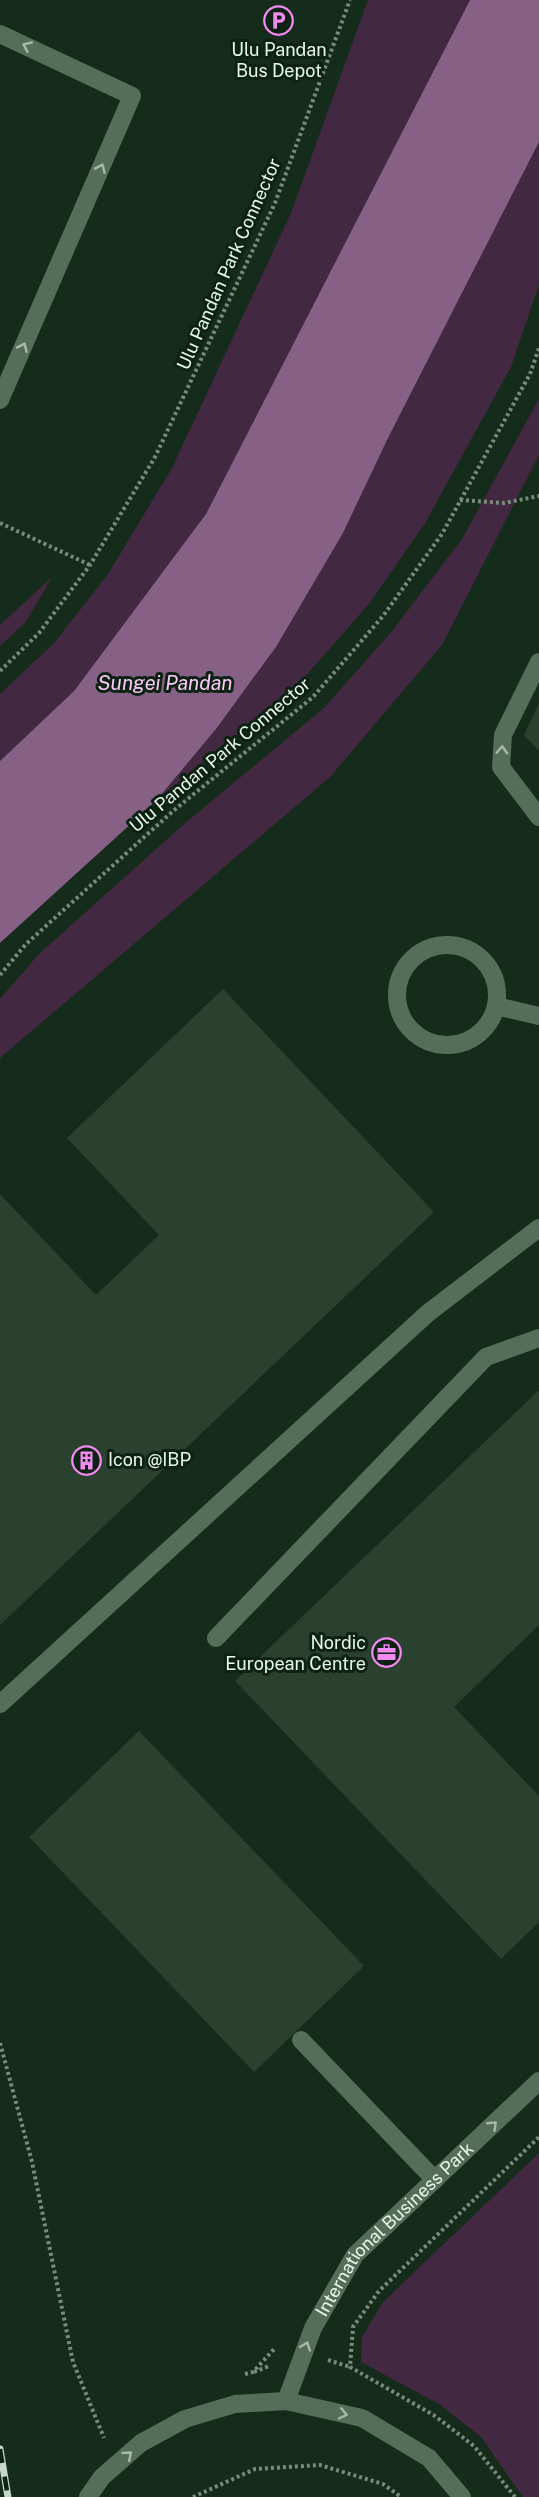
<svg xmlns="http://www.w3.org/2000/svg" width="539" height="2497" viewBox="0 0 539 2497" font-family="'Public Sans',sans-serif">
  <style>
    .green { fill: #422941 }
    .water { fill: #876086 }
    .building { fill: #2a4130 }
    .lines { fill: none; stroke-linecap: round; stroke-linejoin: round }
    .path { stroke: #788a7c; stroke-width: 4; stroke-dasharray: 3 3; stroke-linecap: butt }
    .lane { stroke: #556e5a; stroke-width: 18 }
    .rail-casing { stroke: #c7d7ca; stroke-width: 7 }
    .rail { stroke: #0c2212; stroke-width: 4.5; stroke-dasharray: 14; stroke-linecap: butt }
    .oneway { stroke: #a7baaa }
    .labels { text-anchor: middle; stroke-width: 6; stroke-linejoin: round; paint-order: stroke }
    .poi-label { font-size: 18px; fill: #eaf8ec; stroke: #0c2212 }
    .street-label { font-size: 18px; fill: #eaf8ec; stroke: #0c2212 }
    .water-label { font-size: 20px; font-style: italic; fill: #fdcbfa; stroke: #0c2212 }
  </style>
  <rect width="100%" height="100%" fill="#152b1b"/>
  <g class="green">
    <path d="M368 0H470L206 514 74 691 0 761V694L55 642 108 574 172 468 291 213Z"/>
    <path d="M539 142V285L511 367 424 525 368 605 296 687 156 801 216 729 276 647 343 533 388 438Z"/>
    <path d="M539 399V455L442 645 330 777 0 1058V999L38 955 184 824 324 708 392 631 462 539Z"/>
    <path d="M52 577 26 622 0 646V625Z"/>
    <path d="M539 2153V2497H523L481 2437 439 2404 361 2362 362 2337 383 2302Z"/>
  </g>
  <path class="water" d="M470 0H539V142L388 438 343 533 276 647 216 729 156 801 0 943V761L74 691 206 514Z"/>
  <g class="building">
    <path d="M539 703V751L524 735Z"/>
    <path d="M223 989 434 1212 0 1625V1194L96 1295 159 1235 67 1138Z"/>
    <path d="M539 1390V1625L454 1707 539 1796V1922L501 1959 235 1681Z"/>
    <path d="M139 1731 364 1966 254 2072 29 1837Z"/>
  </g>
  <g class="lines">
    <g class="path">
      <path d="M460 500 504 503 539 496"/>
      <path d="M0 523 90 565"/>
      <path d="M0 671 39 633 90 565 155 457 275 203 350 0"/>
      <path d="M0 975 26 944 173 811 313 697 383 616 442 534 530 374 539 348"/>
      <path d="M0 2043 32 2162 73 2362 104 2438"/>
      <path d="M328 2360 350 2367"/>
      <path d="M254 2372 269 2366"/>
      <path d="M245 2374 253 2372 275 2348"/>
      <path d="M193 2497 255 2469 320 2465 383 2484 401 2497"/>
      <path d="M515 2497 474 2446 435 2416 350 2367 353 2327 379 2291 539 2137"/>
    </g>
    <g class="lane">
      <path d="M0 34 132 96 0 400"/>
      <path d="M539 662 503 735 501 767 539 817"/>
      <circle cx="447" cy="995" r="50"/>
      <path d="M496 1006 539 1016"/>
      <path d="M216 1638 486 1357 539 1338"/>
      <path d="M0 1704 428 1313 539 1228"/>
      <path d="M301 2040 435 2180"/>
      <path id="s1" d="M286 2401 313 2328 355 2255 539 2081"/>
      <path d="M88 2497 102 2477 141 2443 185 2419 235 2404 286 2401 362 2418 429 2458 462 2497"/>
    </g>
    <defs>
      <path id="rail" d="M0 2449 8 2497"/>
    </defs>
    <use href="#rail" class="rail-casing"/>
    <use href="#rail" class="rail"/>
  </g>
  <defs><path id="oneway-chevron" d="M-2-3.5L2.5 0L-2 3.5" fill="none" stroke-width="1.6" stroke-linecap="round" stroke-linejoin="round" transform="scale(1.5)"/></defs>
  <g class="oneway">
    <use href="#oneway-chevron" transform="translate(27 46) rotate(-155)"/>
    <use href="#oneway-chevron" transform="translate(101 168) rotate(-66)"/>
    <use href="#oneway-chevron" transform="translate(23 347) rotate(-66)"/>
    <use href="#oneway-chevron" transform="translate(502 750) rotate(-87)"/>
    <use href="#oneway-chevron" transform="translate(493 2125) rotate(-44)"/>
    <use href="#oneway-chevron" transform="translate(306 2346) rotate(-70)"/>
    <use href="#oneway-chevron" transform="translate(343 2414) rotate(12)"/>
    <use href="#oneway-chevron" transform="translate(128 2455) rotate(-41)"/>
  </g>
  <defs>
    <symbol id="parking-ring" viewBox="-11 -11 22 22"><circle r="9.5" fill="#0c2212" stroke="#f38af1" stroke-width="1.5"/><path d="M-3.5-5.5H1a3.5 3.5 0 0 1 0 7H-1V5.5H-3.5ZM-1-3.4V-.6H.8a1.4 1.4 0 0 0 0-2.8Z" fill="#f38af1"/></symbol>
    <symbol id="building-ring" viewBox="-11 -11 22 22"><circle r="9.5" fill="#0c2212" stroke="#f38af1" stroke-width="1.5"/><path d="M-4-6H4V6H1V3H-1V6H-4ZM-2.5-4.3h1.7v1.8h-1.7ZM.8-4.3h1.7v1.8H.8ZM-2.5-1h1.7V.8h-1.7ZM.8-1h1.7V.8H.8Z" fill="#f38af1"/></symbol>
    <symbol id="office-ring" viewBox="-11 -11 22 22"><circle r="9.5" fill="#0c2212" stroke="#f38af1" stroke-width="1.5"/><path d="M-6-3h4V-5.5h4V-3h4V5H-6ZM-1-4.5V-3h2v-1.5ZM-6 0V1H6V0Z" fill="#f38af1"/></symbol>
  </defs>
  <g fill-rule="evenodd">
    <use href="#parking-ring" x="262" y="4" width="33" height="33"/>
    <use href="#building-ring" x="70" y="1444" width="33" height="33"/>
    <use href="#office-ring" x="370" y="1636" width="33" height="33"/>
  </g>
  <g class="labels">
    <g class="poi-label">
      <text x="279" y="56">Ulu Pandan<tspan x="279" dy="21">Bus Depot</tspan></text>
      <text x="108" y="1466" text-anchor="start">Icon @IBP</text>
      <text x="366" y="1649" text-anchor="end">Nordic<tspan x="366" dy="21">European Centre</tspan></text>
    </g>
    <g class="street-label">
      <text transform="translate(229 264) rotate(-66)" y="6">Ulu Pandan Park Connector</text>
      <text transform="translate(220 755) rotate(-40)" y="6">Ulu Pandan Park Connector</text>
      <text dy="6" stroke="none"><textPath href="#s1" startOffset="207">International Business Park</textPath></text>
    </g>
    <g class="water-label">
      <text x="165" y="690">Sungei Pandan</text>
    </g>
  </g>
</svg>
